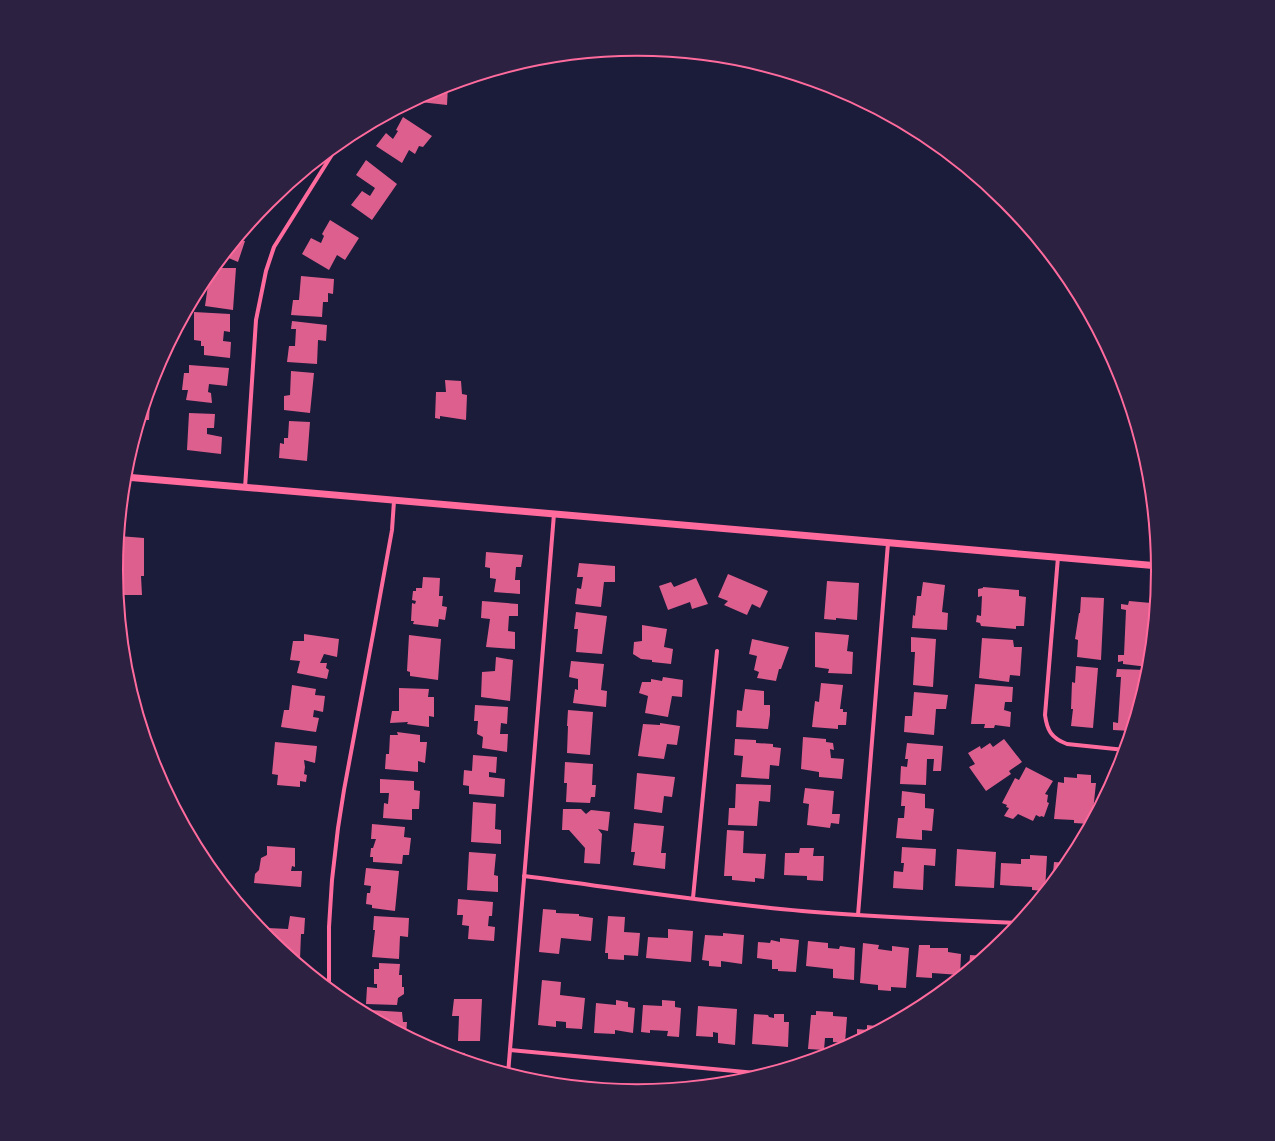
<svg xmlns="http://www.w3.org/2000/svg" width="1275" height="1141" viewBox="0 0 1275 1141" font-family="'Work Sans',sans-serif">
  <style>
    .building { fill: #dd5f8e }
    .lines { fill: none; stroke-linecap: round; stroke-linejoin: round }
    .minor { stroke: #ff6b9d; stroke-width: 4 }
    .tertiary { stroke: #ff6b9d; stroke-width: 7 }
    .rim { fill: none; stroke: #ff6b9d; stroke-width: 2 }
  </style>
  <rect width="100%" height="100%" fill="#1b1b3a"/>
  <g class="building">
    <path d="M448 86 447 105 420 102V98L438 89Z"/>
    <path d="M403 117 432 136 423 147 419 146 415 154 409 150 402 163 376 146 386 133 393 139 398 131 396 130Z"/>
    <path d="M366 160 397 184 372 220 351 205 362 191 370 196 375 188 356 175Z"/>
    <path d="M330 220 359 238 345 260 337 255 329 270 302 254 311 238 321 243 324 236 322 234Z"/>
    <path d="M237 240 245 241 238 262 224 256Z"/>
    <path d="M214 268H236L233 310 205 306 208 285H202Z"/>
    <path d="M301 276 334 279 333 294 328 293V302H323L322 317 291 315 293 300H299Z"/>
    <path d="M194 312 230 314V332L224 331 223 341 231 342 230 358 204 355V346H201V341L194 340Z"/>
    <path d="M292 321 327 325 326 341 318 340 317 364 287 362 289 346H295L296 329H291Z"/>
    <path d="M189 365 229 368 227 386 209 384 208 392 211 393 212 403 186 400 188 390H182L184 373H189Z"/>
    <path d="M291 371 314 373 310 413 284 410V396L290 395Z"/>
    <path d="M445 380 461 381 462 394 467 395 466 420 440 416V419L435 418 436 392H446Z"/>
    <path d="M146 402 150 403 149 420H143L142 430 138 429Z"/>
    <path d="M189 413 215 414 214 428H207V434L222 437 221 454 187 450Z"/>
    <path d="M289 421 310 422 307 461 279 458 280 443 284 444V438H288Z"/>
    <path d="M119 536 144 538V576H141L142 595H121L120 591H118L116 570Z"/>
    <path d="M486 552 523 555 521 567H516L515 580H520V594L494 592 496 579 490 578V568L485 567Z"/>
    <path d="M579 563 615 566V582H604L601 607 575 604 577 588 581 589 583 577H577Z"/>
    <path d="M728 574 768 591 760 608 752 604 747 615 724 605 728 601 718 597Z"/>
    <path d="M423 577 440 578 439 596H443L442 606 447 607 445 620 439 619 438 627 413 624 414 621H411L412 603 415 604 416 601 412 600 413 591H416V588H422Z"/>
    <path d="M696 578 708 604 692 609 690 602 668 610 659 586 671 582 674 587Z"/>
    <path d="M827 581 859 583 857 620 836 618V620L824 619Z"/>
    <path d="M923 582 945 585 942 612 948 613 947 630 912 628 913 615 915 616 917 596H921Z"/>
    <path d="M983 587 1019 590V596L1026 597 1024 626H1016V629L981 626 980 623 976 622 977 615 981 616 982 596 978 597V589L983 588Z"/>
    <path d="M1081 597 1104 598 1101 660 1077 657 1078 640 1075 639 1079 613H1080Z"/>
    <path d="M482 601 518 604V616H509L508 631 515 632V649L486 647 490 619 481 618Z"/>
    <path d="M1129 601 1151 603V623H1153L1150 648H1148V667L1123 664V661L1118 662V655H1124L1126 610 1121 609V604L1128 605Z"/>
    <path d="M576 612 607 616 602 654 576 652 578 629H574Z"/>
    <path d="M642 625 667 629 664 647 673 649 671 664 652 662V660L641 659 633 654 634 642 642 641Z"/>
    <path d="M815 632 849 635 847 651 853 652 852 674 828 673 829 669 815 667Z"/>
    <path d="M304 634 339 639 337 657 324 654 320 663H327L326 668 329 670 327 679 297 673 300 661 290 660 293 641H304Z"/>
    <path d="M409 635 441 639 438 680 410 676V672L407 671Z"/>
    <path d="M911 637 936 639 933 687 913 685 915 652H911Z"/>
    <path d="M982 638 1013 640 1014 647H1022L1020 676 1010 675 1009 682 979 678Z"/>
    <path d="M752 639 789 647 781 669H779L776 681 757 678 759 672 754 670 757 656 749 654Z"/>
    <path d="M496 657 513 660 510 701 481 697 482 672 495 671Z"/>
    <path d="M571 661 604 664 601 690 607 691 606 707 573 703 575 689 578 690V679L569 677Z"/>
    <path d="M1076 666 1098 668 1093 728 1071 726 1073 709H1071L1072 682 1075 683Z"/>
    <path d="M1117 669 1146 670 1145 686 1131 731 1113 730V722L1118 723 1121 677H1116Z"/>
    <path d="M663 677 683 680 682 697 672 696 668 717 645 713 648 696 639 693 642 682H651V679L662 681Z"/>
    <path d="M821 683 843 685 840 709H843V712H847L846 725H838V729L812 727 815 701 819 702Z"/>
    <path d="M975 684 1013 687 1012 702H1005L1004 710 1011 712 1010 727 995 725 994 728H984L985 724H971Z"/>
    <path d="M292 685 316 689 315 695 325 696 323 712 314 710 313 717 319 718 316 732 281 727 284 710H289Z"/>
    <path d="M399 688 429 689 428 697H434V717L429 716V727L407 724 408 722 390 723 392 711H399Z"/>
    <path d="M745 689 764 691V705H770V715L768 729 736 727 737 710 742 711Z"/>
    <path d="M914 692 948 695 946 709H936L934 735 904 732 905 716H912Z"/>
    <path d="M475 705 508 707 507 724 501 723 500 734H508L507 752 482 748 483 737 477 734 478 721H474Z"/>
    <path d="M568 710 593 712 590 755 567 753 568 726H567Z"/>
    <path d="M660 723 680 726 677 745 667 744 664 759 638 756 643 724 660 725Z"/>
    <path d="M397 732 420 735V742H427L425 763 418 761V772L385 769 386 754H389L390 735H398Z"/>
    <path d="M803 737 826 739V742L833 743 834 750 830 749 831 758 844 759 842 779 819 777V772L801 769Z"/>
    <path d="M735 739 756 740V743L773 744V747L781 748 779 766 770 765 769 779 741 777 743 756 734 755Z"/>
    <path d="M1004 739 1022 762 1009 771 1011 774 986 791 969 767 975 764 968 753 980 746 981 749 990 743 993 747Z"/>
    <path d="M275 742 317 746 315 763 304 760 305 767 304 774 307 775 306 782 300 781V787L277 785 278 775 272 774Z"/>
    <path d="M907 743 943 746 941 771H933L934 759H927L926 785 900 784 901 766 907 767 908 759H905Z"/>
    <path d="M473 755 497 757 496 773 489 772V777L505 779 504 797 469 794V786L463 785 464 770 472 771Z"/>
    <path d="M565 762 593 764 592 785H596L595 797H591L590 803 566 802 567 783H564Z"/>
    <path d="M1026 767 1053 781 1045 794 1048 795 1047 802 1049 803 1044 817 1041 816 1040 817 1036 815 1033 821 1018 814 1013 819 1004 816 1009 808 1006 807 1007 805 1002 803 1015 778 1019 780Z"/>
    <path d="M637 773 675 777 672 797 664 796 662 813 634 809Z"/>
    <path d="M1077 774 1091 775V783H1096L1092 821 1090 824 1074 823V820L1054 819 1058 782 1064 783V777L1077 778Z"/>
    <path d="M1111 777H1115L1106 796 1107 784H1111Z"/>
    <path d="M380 779 414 781V790L420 791 419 809H412V820L383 818 384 803 388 804 389 793H380Z"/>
    <path d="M736 784 771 785 770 802 759 801 757 826 728 825 729 808H735Z"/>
    <path d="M805 788 834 791 832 814H840L839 824 831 823 830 828 807 825 809 804 803 803Z"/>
    <path d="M902 791 925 794V808L934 809 932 831 922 830V840L896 838 898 818H904L905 806H901Z"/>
    <path d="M473 802 496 804 495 829 501 830V844L471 842Z"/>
    <path d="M563 809H581L586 814 591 810 610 812 608 831 598 829 602 834 600 864 584 863 585 848 569 830H562Z"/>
    <path d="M634 823 664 826 661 853H666L665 869 633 865 635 852H631Z"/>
    <path d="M372 824 405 827 404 837 411 838 409 855H403L402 864 373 862V857H370L371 848H373L376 839H371Z"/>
    <path d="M727 830 744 831 743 853 766 854 764 879 755 878V882L732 880V876H724Z"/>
    <path d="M267 846 295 848V867L292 866 291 871H302L301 887 254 883 255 874 259 870 261 858 267 855Z"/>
    <path d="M902 847 936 849 935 866 924 865 923 890 893 888 894 871 903 872 904 863H901Z"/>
    <path d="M800 848H814L813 856H824L823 881 807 880V876L784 875 785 853H799Z"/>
    <path d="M957 849 996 852 994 888 955 886Z"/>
    <path d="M469 852 496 854 494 875 498 876V892L467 890Z"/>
    <path d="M1030 855 1047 856 1045 891 1032 890V887L1000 885 1001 863 1021 864V859H1030Z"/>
    <path d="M1067 856 1073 857 1052 884 1054 862 1067 863Z"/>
    <path d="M366 868 399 871 395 911 372 908V905L366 904 367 893H370L371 886 364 885Z"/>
    <path d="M458 899 493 902 492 916H489L488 926 495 927 494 941 468 939 469 926 462 925 463 915H457Z"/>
    <path d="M543 909 556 910V913L579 914V916L593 918 591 941 561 938 559 954 539 952Z"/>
    <path d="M290 916 305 918 304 934H301L300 959 291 958 267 937 268 928 288 929Z"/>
    <path d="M374 916 409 918 408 937 400 936 399 959 372 957 375 930H373Z"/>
    <path d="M608 916 625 917 624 932 640 933 638 956 624 955V960L608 959V953H605Z"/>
    <path d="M668 929 693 931 691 962 646 958 648 937 668 938Z"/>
    <path d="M723 933 744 935 742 964 721 961V967L709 966V961L702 960 705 935 723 936Z"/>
    <path d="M780 938 799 940 796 972 778 971V969H772V960L757 958 758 942 770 943 771 940 780 942Z"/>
    <path d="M808 941 828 943V948L839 949 840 946 855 948 854 980 833 978V969L806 966Z"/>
    <path d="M863 943 879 945 878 949 892 951V946L909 948 906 988 891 987V991L878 990V985L860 983Z"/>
    <path d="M919 945H930V948H948V952L961 954 960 975 932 973V978L916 977Z"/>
    <path d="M970 955 985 956 969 970Z"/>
    <path d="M379 963 400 964 399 975H402V987H404V994L398 998 397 1005 366 1004 367 987 377 988V984H374V969H379Z"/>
    <path d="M542 980 561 982 560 995 585 998 582 1029 566 1028V1022L556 1021V1027L538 1025Z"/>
    <path d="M454 999H482L480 1041H458L459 1016H452Z"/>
    <path d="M616 1000 628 1002V1007L635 1008 633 1033 615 1030V1034L594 1033 596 1003 616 1005Z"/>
    <path d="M662 1000 675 1001V1007L681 1008 679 1037 667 1036 668 1031 650 1030V1033L641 1032 643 1005 662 1006Z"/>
    <path d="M698 1006 737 1009 735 1045 718 1043V1033L713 1032V1037L696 1036Z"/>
    <path d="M369 1010 402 1012 403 1022H407L406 1035 369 1015Z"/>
    <path d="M816 1011 833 1012V1016L847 1017 845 1043 833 1042V1038H825L824 1050 808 1049 811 1015H816Z"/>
    <path d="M754 1014 768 1015 769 1017 774 1018V1014H784V1022H789L788 1047 752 1044Z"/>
    <path d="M895 1017H903L887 1026V1021H895Z"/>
    <path d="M867 1025 885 1027 857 1042V1029L867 1030Z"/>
    <path d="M440 1051 465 1053V1060L440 1053Z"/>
  </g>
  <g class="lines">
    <g class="minor">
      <path d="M245 488 256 320 266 271 274 247 338 145"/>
      <path d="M1058 557 1045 715C1047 730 1051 738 1067 744L1125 750"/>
      <path d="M524 876C617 888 709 903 802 911 874 917 947 920 1020 923"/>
      <path d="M693 898 717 651"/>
      <path d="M858 915 888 543"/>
      <path d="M329 989V927L332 880 338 828 344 790 374 629 392 530 394 501"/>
      <path d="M510 1050 767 1074"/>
      <path d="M508 1074 554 514"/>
    </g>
    <path class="tertiary" d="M125 477 1159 566"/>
  </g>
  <path d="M0 0H1275V1141H0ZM123 570a514 514 0 1 1 1028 0a514 514 0 1 1-1028 0Z" fill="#2d2142" fill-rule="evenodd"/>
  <path class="rim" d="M123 570a514 514 0 1 1 1028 0a514 514 0 1 1-1028 0Z"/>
</svg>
